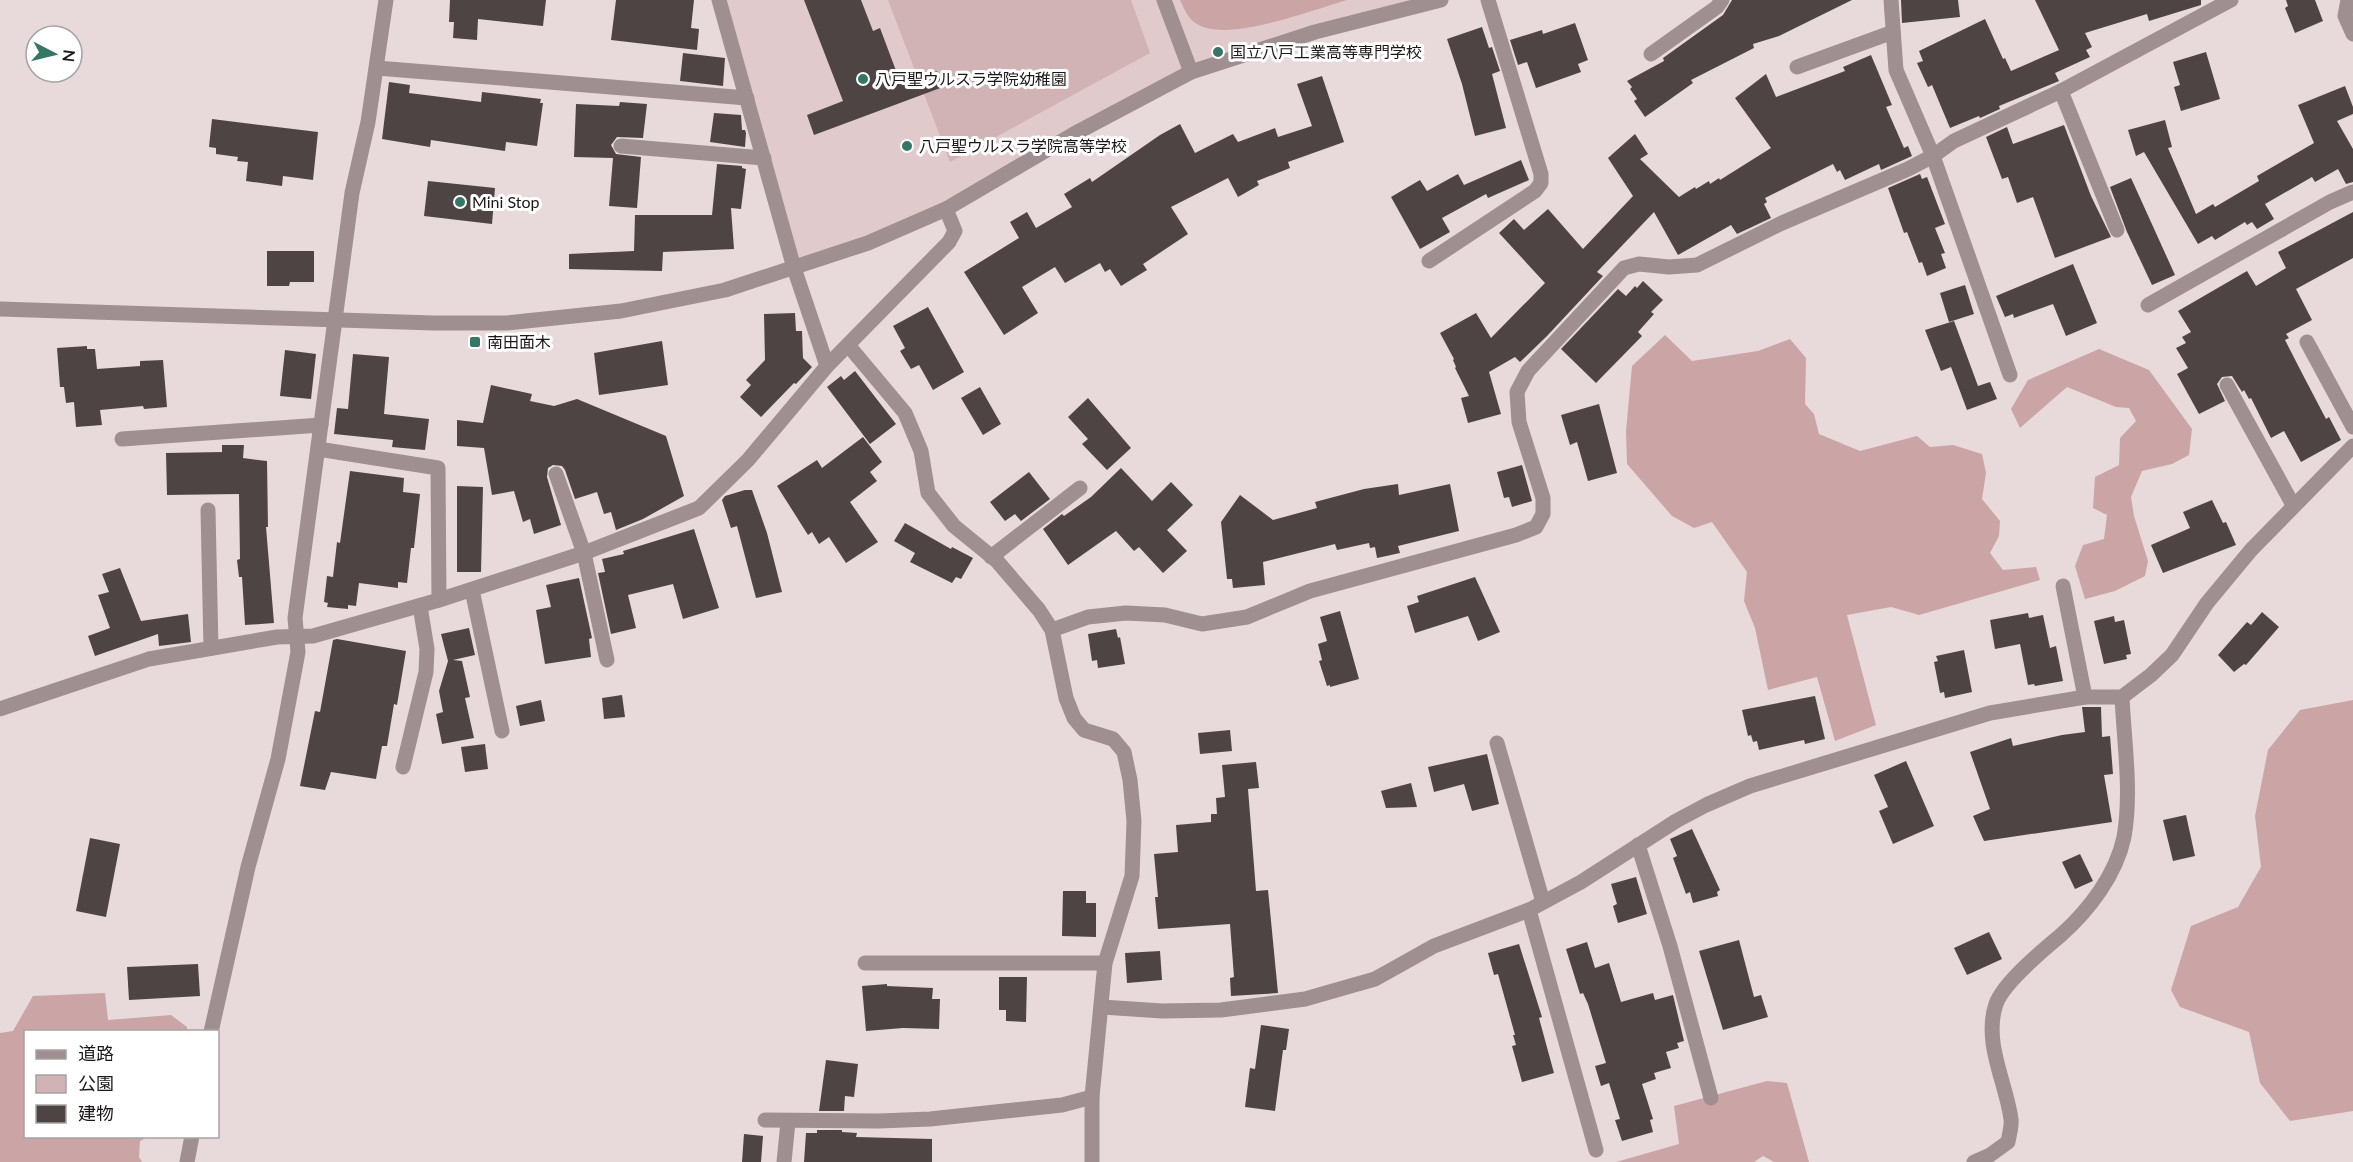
<svg xmlns="http://www.w3.org/2000/svg" width="2353" height="1162" viewBox="0 0 2353 1162" font-family="Lato,'Noto Sans JP',sans-serif">
  <style>
    .built { fill: #e0cacb }
    .green { fill: #d1b3b5 }
    .forest { fill: #cba4a6 }
    .building { fill: #4f4444 }
    .lines { fill: none; stroke-linecap: round; stroke-linejoin: round }
    .minor { stroke: #a08f90; stroke-width: 15 }
    .poi-dot { fill: #367665; stroke: #fff; stroke-width: 2 }
    .labels { text-anchor: middle; stroke-width: 6; stroke-linejoin: round; paint-order: stroke }
    .poi-label { font-size: 16px; fill: #1d1818; stroke: #fff; text-anchor: start }
  </style>
  <rect width="100%" height="100%" fill="#e8dadb"/>
  <path class="built" d="M719 0H1441L1191 72 946 209 794 268Z"/>
  <path class="green" d="M888 0H1131L1150 53 950 162Z"/>
  <g class="forest">
    <path d="M1180 0H1347C1312 10 1230 42 1199 25 1188 20 1185 10 1180 0Z"/>
    <path d="M1665 335 1692 361 1758 351 1790 339 1806 358 1805 404 1814 414 1819 434 1860 451 1917 436 1930 447 1953 445 1982 454 1986 473 1982 499 2000 521 1999 536 1990 553 2003 570 2036 567 2040 580 1919 615 1891 607 1847 615 1876 725 1835 741 1817 677 1768 690 1755 628 1744 601 1747 572 1712 522 1694 528 1672 516 1627 464 1626 431 1632 366Z"/>
    <path d="M2099 349 2149 370 2192 429 2189 455 2172 464 2142 471 2131 497 2134 516 2148 561 2145 576 2115 591 2085 599 2075 566 2083 545 2104 539 2107 515 2093 508 2095 477 2119 465 2120 438 2136 421 2129 408 2116 407 2067 387 2020 428 2011 409 2028 380Z"/>
    <path d="M2353 700V1111L2290 1121 2260 1083 2249 1032 2180 1007 2171 990 2191 926 2238 907 2261 867 2255 816 2268 750 2300 710Z"/>
    <path d="M105 993 108 1020 171 1015 187 1027V1031L26 1032V1136L148 1137 140 1141 139 1157 142 1162H0V1033L13 1031 33 996Z"/>
    <path d="M1767 1081 1787 1083 1809 1162H1774L1763 1156 1754 1162H1616L1679 1144 1674 1106Z"/>
  </g>
  <g class="building">
    <path d="M450 0H546L543 26 478 19 477 40 453 38 454 22H449Z"/>
    <path d="M616 0H694L691 28 699 29 697 50 611 40Z"/>
    <path d="M804 0H861L873 31 880 28 901 84 937 71 943 87 814 135 807 115 843 101Z"/>
    <path d="M1732 0H1852L1779 36 1753 44 1754 48 1691 80 1693 83 1645 117 1634 101 1637 99 1630 89 1632 87 1627 81 1664 61 1663 58 1723 15Z"/>
    <path d="M1901 0H1958L1960 17 1902 23Z"/>
    <path d="M2035 0H2201V5L2149 21 2147 14 2085 33 2092 47 2086 50 2090 57 2055 73 2059 81 1999 106 2000 109 1980 118 1979 116 1950 128 1932 85 1928 87 1917 63 1923 61 1919 51 1985 19 2003 59 2005 58 2011 71 2059 50Z"/>
    <path d="M2286 0H2315L2323 21 2295 33 2285 8 2288 6Z"/>
    <path d="M1575 23 1588 60 1578 64 1581 72 1536 88 1527 62 1518 65 1510 40 1542 30 1543 34Z"/>
    <path d="M1482 27 1489 48 1492 47 1500 71 1492 74 1506 128 1475 136 1462 84 1447 39Z"/>
    <path d="M2206 52 2220 99 2181 111 2174 87 2180 85 2173 62Z"/>
    <path d="M683 53 725 58 723 86 680 81Z"/>
    <path d="M1871 55 1892 105 1886 107 1904 148 1908 146 1912 156 1881 170 1879 164 1845 180 1840 170 1837 172 1833 164 1765 198 1767 202 1764 204 1771 218 1737 234 1731 225 1678 255 1654 212 1597 272 1603 276 1547 336 1520 362 1515 357 1489 372 1501 414 1468 423 1461 398 1469 396 1455 368 1456 367 1453 360 1454 359 1440 333 1476 313 1491 338 1545 283 1499 233 1514 219 1524 230 1548 209 1583 249 1633 196 1608 158 1635 134 1648 154 1640 159 1679 197 1695 187 1696 189 1709 181 1710 184 1719 178 1720 180 1771 148 1735 98 1766 74 1776 97 1845 71 1843 67Z"/>
    <path d="M1322 76 1344 142 1288 162 1290 168 1257 181 1259 185 1238 197 1228 178 1171 207 1188 234 1143 264 1147 270 1121 286 1110 269 1105 272 1100 263 1065 283 1055 267 1022 287 1038 313 1004 335 964 272 1019 238 1010 222 1027 212 1036 228 1072 207 1064 194 1090 178 1092 182 1160 135 1180 124 1195 153 1233 134 1238 142 1275 128 1278 137 1312 126 1297 84Z"/>
    <path d="M389 82 410 85 409 93 481 102 482 92 541 99 540 103H543L537 146 506 142 505 151 431 140 430 147 382 139Z"/>
    <path d="M2345 86 2353 107V114L2337 121 2353 149V182L2346 184 2338 169 2315 182 2312 177 2265 204 2274 219 2257 229 2252 222 2247 225 2245 222 2215 240 2212 236 2198 244 2144 152 2136 156 2128 130 2165 120 2172 147 2168 148 2196 214 2213 204 2215 207 2259 181 2257 176 2314 143 2298 105Z"/>
    <path d="M620 102 647 104 643 138 617 137 611 145 616 154 641 157 637 208 609 206 613 158 574 157 576 104 619 106Z"/>
    <path d="M714 113 741 115 742 130H745L746 133 745 147 710 142Z"/>
    <path d="M212 119 318 132 313 180 283 176 282 186 246 181 248 162 237 161 238 157 216 154V148L209 147Z"/>
    <path d="M2064 125 2091 196 2111 237 2055 258 2033 197 2017 203 2008 177 2002 179 1986 137 2007 127 2013 144Z"/>
    <path d="M1521 160 1529 180 1488 198 1486 194 1442 218 1450 232 1420 249 1391 197 1420 180 1427 191 1458 174 1464 185Z"/>
    <path d="M717 164 742 166V168L746 169 741 209 731 208 734 249 663 252 662 271 569 269V254L634 251 635 215H712Z"/>
    <path d="M1920 174 1922 179 1927 177 1945 224 1935 228 1945 253 1941 254 1946 268 1927 276 1922 262 1919 263 1907 232 1904 233 1888 188Z"/>
    <path d="M2131 178 2175 275 2152 285 2127 232 2110 187Z"/>
    <path d="M428 181 495 188 492 224 424 216Z"/>
    <path d="M2353 212V258L2296 289 2312 320 2286 334 2289 338 2285 340 2304 377 2326 419 2329 417 2341 440 2301 462 2284 431 2271 438 2251 398 2249 399 2244 390 2242 392 2232 376 2222 377 2217 384 2225 401 2199 414 2177 374 2188 368 2176 348 2186 343 2182 337 2191 332 2178 311 2247 271 2256 286 2286 268 2278 252Z"/>
    <path d="M267 251H314V282H290L289 286H267Z"/>
    <path d="M2073 264 2097 323 2066 336 2053 304 2014 318 2013 314 2005 317 1996 296Z"/>
    <path d="M1643 281 1663 300 1651 312 1654 314 1638 332 1642 336 1596 383 1561 349 1618 289 1626 296 1635 286 1637 288Z"/>
    <path d="M1965 285 1974 314 1949 322 1940 293Z"/>
    <path d="M928 307 964 372 933 390 919 365 911 369 900 351 905 348 893 326Z"/>
    <path d="M795 313 796 331H802L803 358 812 367 796 384 794 383 761 417 740 397 751 385 746 380 765 360 764 314Z"/>
    <path d="M1954 321 1978 386 1990 382 1997 399 1967 410 1951 367 1941 371 1925 330Z"/>
    <path d="M662 341 668 385 599 395 594 353Z"/>
    <path d="M87 346V349H95L97 369 140 366V361L163 360 167 407 144 409 143 406 100 410 102 425 76 427 74 402 66 403 64 387H60L57 348Z"/>
    <path d="M285 350 316 354 311 399 280 396Z"/>
    <path d="M353 354 389 357 384 414 429 419 425 450 392 447 393 440 334 434 337 408 348 409Z"/>
    <path d="M855 371 896 424 870 444 827 387 841 376 844 380Z"/>
    <path d="M491 385 532 394 530 401 554 406 577 399 666 436 684 496 643 519 616 530 611 512 604 514 597 492 575 499 565 470 562 466 553 465 548 468 547 477 561 525 534 534 530 519 523 522 514 491 492 495 484 448 457 446V420L483 423Z"/>
    <path d="M980 387 1001 424 983 435 961 398Z"/>
    <path d="M1088 398 1131 448 1107 470 1082 444 1088 439 1068 417Z"/>
    <path d="M1599 404 1617 473 1588 481 1577 442 1570 445 1561 415Z"/>
    <path d="M863 437 882 462 870 472 877 481 850 502 878 542 846 563 829 537 819 544 812 532 808 535 777 486 817 460 822 468Z"/>
    <path d="M222 445H244L243 458 267 461 268 527H266L274 623 245 625 242 577H239L237 560 240 559 239 494 167 495 166 453 222 452Z"/>
    <path d="M1522 465 1532 501 1512 507 1509 497 1504 498 1497 472Z"/>
    <path d="M1121 468 1152 501 1171 482 1193 505 1167 530 1187 551 1163 573 1139 547 1134 551 1116 531 1068 565 1043 529 1062 514 1064 516 1091 497Z"/>
    <path d="M350 471 404 478 403 492 420 494 414 548H411L407 583 398 582V588L359 583 356 606 348 605V609L327 607 328 603 324 602 327 576 333 577 337 542 340 543Z"/>
    <path d="M1029 472 1050 499 1021 521 1015 514 1005 521 990 502Z"/>
    <path d="M1398 484 1399 495 1450 484 1459 531 1398 546 1400 553 1377 558 1375 547 1370 548 1369 543 1337 550 1335 544 1263 562 1265 585 1233 588 1232 579H1227L1221 522 1240 495 1273 520 1317 508 1315 502 1364 489Z"/>
    <path d="M457 486 483 487 481 572H457Z"/>
    <path d="M745 490H752L767 533 782 592 756 598 737 526 731 528 722 500 725 496Z"/>
    <path d="M2212 500 2223 523 2226 522 2236 545 2163 573 2151 545 2190 528 2183 512Z"/>
    <path d="M905 523 951 549 952 547 973 558 961 579 956 577 952 583 910 562 915 553 894 541Z"/>
    <path d="M694 529 719 608 683 619 673 584 628 595 636 628 611 634 598 573 605 572 602 559 624 554 623 551Z"/>
    <path d="M120 568 141 621 188 614 191 642 159 646 158 634 95 656 88 636 110 628 98 595 109 592 102 574Z"/>
    <path d="M1475 577 1500 632 1478 641 1468 616 1415 633 1407 606 1419 602 1417 596Z"/>
    <path d="M579 578 592 638 589 639 591 657 545 664 536 610 551 607 546 585Z"/>
    <path d="M1340 611 1359 679 1330 687V685L1327 686 1319 661 1322 660 1318 644 1327 641 1320 617Z"/>
    <path d="M2262 612 2279 627 2246 665 2244 664 2234 672 2218 655 2247 622 2251 625Z"/>
    <path d="M2028 613 2029 618 2043 615 2050 648 2056 646 2063 681 2035 686 2034 684 2028 685 2020 644 1995 649 1990 620Z"/>
    <path d="M2114 616 2115 622 2124 620 2131 654 2126 655 2127 659 2104 664 2094 621Z"/>
    <path d="M469 628 475 655 453 660 462 661 470 697 465 698 474 738 442 744 436 714 443 712 439 691 448 661 441 634Z"/>
    <path d="M1116 629 1118 638 1120 637 1125 664 1098 668 1097 660 1092 661 1088 634Z"/>
    <path d="M337 639 406 651 397 705 394 704 387 746H382L376 779 331 772 325 790 300 786 315 711 320 712 333 640Z"/>
    <path d="M1964 650 1972 692 1945 698 1944 692 1940 693 1934 662 1938 661 1936 656Z"/>
    <path d="M622 695 625 717 604 719 602 698Z"/>
    <path d="M1815 696 1825 739 1805 744 1804 740 1759 750 1757 741 1753 742 1751 735 1748 736 1742 710Z"/>
    <path d="M541 700 545 721 520 726 516 706Z"/>
    <path d="M2082 707H2101L2102 737 2110 736 2113 774 2104 775 2112 822 1984 841 1973 816 1990 809 1970 752 2011 738 2013 746 2062 735 2085 732Z"/>
    <path d="M1230 730 1232 751 1200 754 1198 733Z"/>
    <path d="M485 744 488 769 465 772 461 747Z"/>
    <path d="M1487 754 1499 804 1472 811 1464 784 1434 792 1428 767Z"/>
    <path d="M1906 761 1934 826 1893 844 1879 811 1888 807 1874 775Z"/>
    <path d="M1256 762 1259 788 1248 789 1256 891 1268 890 1278 993 1231 996 1230 978 1234 977 1230 924 1158 929 1155 897H1158L1154 854 1178 852 1176 825 1211 822V814H1217L1216 798 1225 797 1222 765Z"/>
    <path d="M1411 783 1417 807 1386 808 1381 791Z"/>
    <path d="M2186 815 2195 856 2173 861 2163 820Z"/>
    <path d="M1692 829 1720 890 1717 892 1718 896 1693 903 1690 892 1686 894 1673 858 1677 856 1670 839Z"/>
    <path d="M90 838 120 844 106 917 76 911Z"/>
    <path d="M2080 854 2093 881 2075 889 2062 862Z"/>
    <path d="M1636 877 1647 914 1618 923 1613 906 1617 904 1611 884Z"/>
    <path d="M1063 891H1086V903H1096V937L1062 936Z"/>
    <path d="M1989 932 2002 959 1967 975 1954 948Z"/>
    <path d="M1739 940 1754 997 1761 995 1768 1017 1723 1030 1699 951Z"/>
    <path d="M1587 942 1595 968 1609 963 1621 1002 1653 993 1655 1000 1673 995 1684 1041 1677 1043 1679 1048 1666 1052 1671 1068 1654 1073 1656 1079 1642 1084 1653 1119 1650 1120 1653 1132 1622 1141 1615 1120 1620 1119 1609 1083 1601 1086 1595 1066 1606 1063 1588 1004 1583 993 1580 994 1566 949Z"/>
    <path d="M1519 944 1542 1017 1539 1018 1554 1073 1522 1082 1512 1046 1516 1045 1513 1035H1515L1498 974 1494 975 1488 953Z"/>
    <path d="M1160 951 1162 980 1127 983 1125 953Z"/>
    <path d="M198 964 200 996 129 1000 127 967Z"/>
    <path d="M999 977H1027L1026 1022 1006 1021V1010H999Z"/>
    <path d="M887 984V986L933 988 932 999H940L939 1029 903 1028 866 1031 862 986Z"/>
    <path d="M1261 1025 1289 1029 1286 1050H1283L1275 1111 1245 1107 1250 1068 1255 1069Z"/>
    <path d="M826 1060 858 1064 854 1097 845 1096 844 1111H819Z"/>
    <path d="M817 1130H842V1132L857 1133 856 1137 932 1139V1162H804L806 1133H817Z"/>
    <path d="M744 1134 763 1136 761 1162H742Z"/>
  </g>
  <g class="lines">
    <g class="minor">
      <path d="M719 0 794 268 827 366"/>
      <path d="M1164 0 1191 72"/>
      <path d="M1891 0 1896 70 1933 156 2010 375"/>
      <path d="M2348 0 2345 16 2353 34"/>
      <path d="M1651 54 1717 7 1722 0"/>
      <path d="M1797 67 1893 32"/>
      <path d="M377 68 747 98"/>
      <path d="M2061 91 2117 230"/>
      <path d="M621 146 764 158"/>
      <path d="M1429 261 1535 191 1541 183V174L1488 0"/>
      <path d="M2148 305 2330 202 2353 192"/>
      <path d="M0 309 433 323H507L621 311 725 290 868 243 946 209 1074 134 1191 72 1315 32 1441 0"/>
      <path d="M2307 342 2353 427"/>
      <path d="M848 345 905 413 921 451 928 493 954 526 997 561 1039 610 1052 630 1066 698 1074 718 1084 730 1113 739 1124 752 1130 780 1134 821 1132 876 1105 963 1092 1097V1162"/>
      <path d="M2227 385 2293 505"/>
      <path d="M122 439 321 425"/>
      <path d="M318 449 438 468 439 600"/>
      <path d="M556 474 584 553 607 660"/>
      <path d="M208 510 211 648"/>
      <path d="M991 557 1080 488"/>
      <path d="M2063 586 2085 697"/>
      <path d="M472 590 502 731"/>
      <path d="M1052 630 1088 617 1126 613 1165 615 1202 624 1247 617 1310 591 1516 535 1536 527 1543 514V498L1519 422 1517 392 1528 371 1624 268 1639 264 1669 267 1697 265 1782 223 1908 169 1933 156 1954 141 2061 91 2231 0"/>
      <path d="M0 709 149 659 277 637 313 636 439 600 584 553 699 508 748 460 827 366 949 242 955 231 946 209"/>
      <path d="M1497 743 1543 902"/>
      <path d="M403 767 426 672 427 649 420 606"/>
      <path d="M1638 845 1670 946 1711 1098"/>
      <path d="M1529 910 1596 1150"/>
      <path d="M865 963H1105"/>
      <path d="M1102 1007 1162 1011 1221 1010 1305 999 1375 979 1434 946 1529 910 1581 882 1676 821 1706 805 1750 786 1990 713 2085 697H2122L2151 675 2172 655 2207 603 2251 550 2353 446"/>
      <path d="M211 1032 248 867 278 759 298 652 295 618 352 193 368 122 386 0"/>
      <path d="M765 1120 879 1121 930 1119 1062 1105 1092 1097"/>
      <path d="M187 1162 192 1136"/>
      <path d="M784 1162 788 1122"/>
      <path d="M1974 1162 1990 1155 2008 1142C2009 1135 2012 1127 2011 1119 2006 1082 1983 1042 1996 1004 2003 983 2043 950 2061 935 2089 910 2116 875 2124 837 2132 792 2124 742 2122 697"/>
    </g>
  </g>
  <g class="poi-dot">
    <circle cx="1218" cy="52" r="6"/>
    <circle cx="863" cy="79" r="6"/>
    <circle cx="907" cy="146" r="6"/>
    <circle cx="460" cy="202" r="6"/>
    <rect x="469" y="336" width="12" height="12" rx="3"/>
  </g>
  <g class="labels">
    <g class="poi-label">
      <text x="1230" y="58">国立八戸工業高等専門学校</text>
      <text x="875" y="85">八戸聖ウルスラ学院幼稚園</text>
      <text x="919" y="152">八戸聖ウルスラ学院高等学校</text>
      <text x="472" y="208">Mini Stop</text>
      <text x="487" y="348">南田面木</text>
    </g>
  </g>
  <rect x="24" y="1030" width="195" height="108" fill="#ffffff" stroke="#a5a3a3" stroke-width="1.5"/>
  <rect x="36" y="1050" width="30" height="9" fill="#a08f90" stroke="#a5a3a3" stroke-width="1.5"/>
  <text x="78" y="1060" font-size="18" fill="#1d1818">道路</text>
  <rect x="36" y="1075" width="30" height="18" fill="#d1b3b5" stroke="#a5a3a3" stroke-width="1.5"/>
  <text x="78" y="1090" font-size="18" fill="#1d1818">公園</text>
  <rect x="36" y="1105" width="30" height="18" fill="#4f4444" stroke="#a5a3a3" stroke-width="1.5"/>
  <text x="78" y="1120" font-size="18" fill="#1d1818">建物</text>
  <g transform="translate(54 54) rotate(97)"><circle r="28" fill="#ffffff" stroke="#a5a3a3" stroke-width="1.5"/>
  <path d="M0-4.5L10 22L0 15L-10 22Z" fill="#367665"/>
  <text y="-9" font-size="16" font-weight="bold" text-anchor="middle" fill="#1d1818">N</text>
  </g>
</svg>
